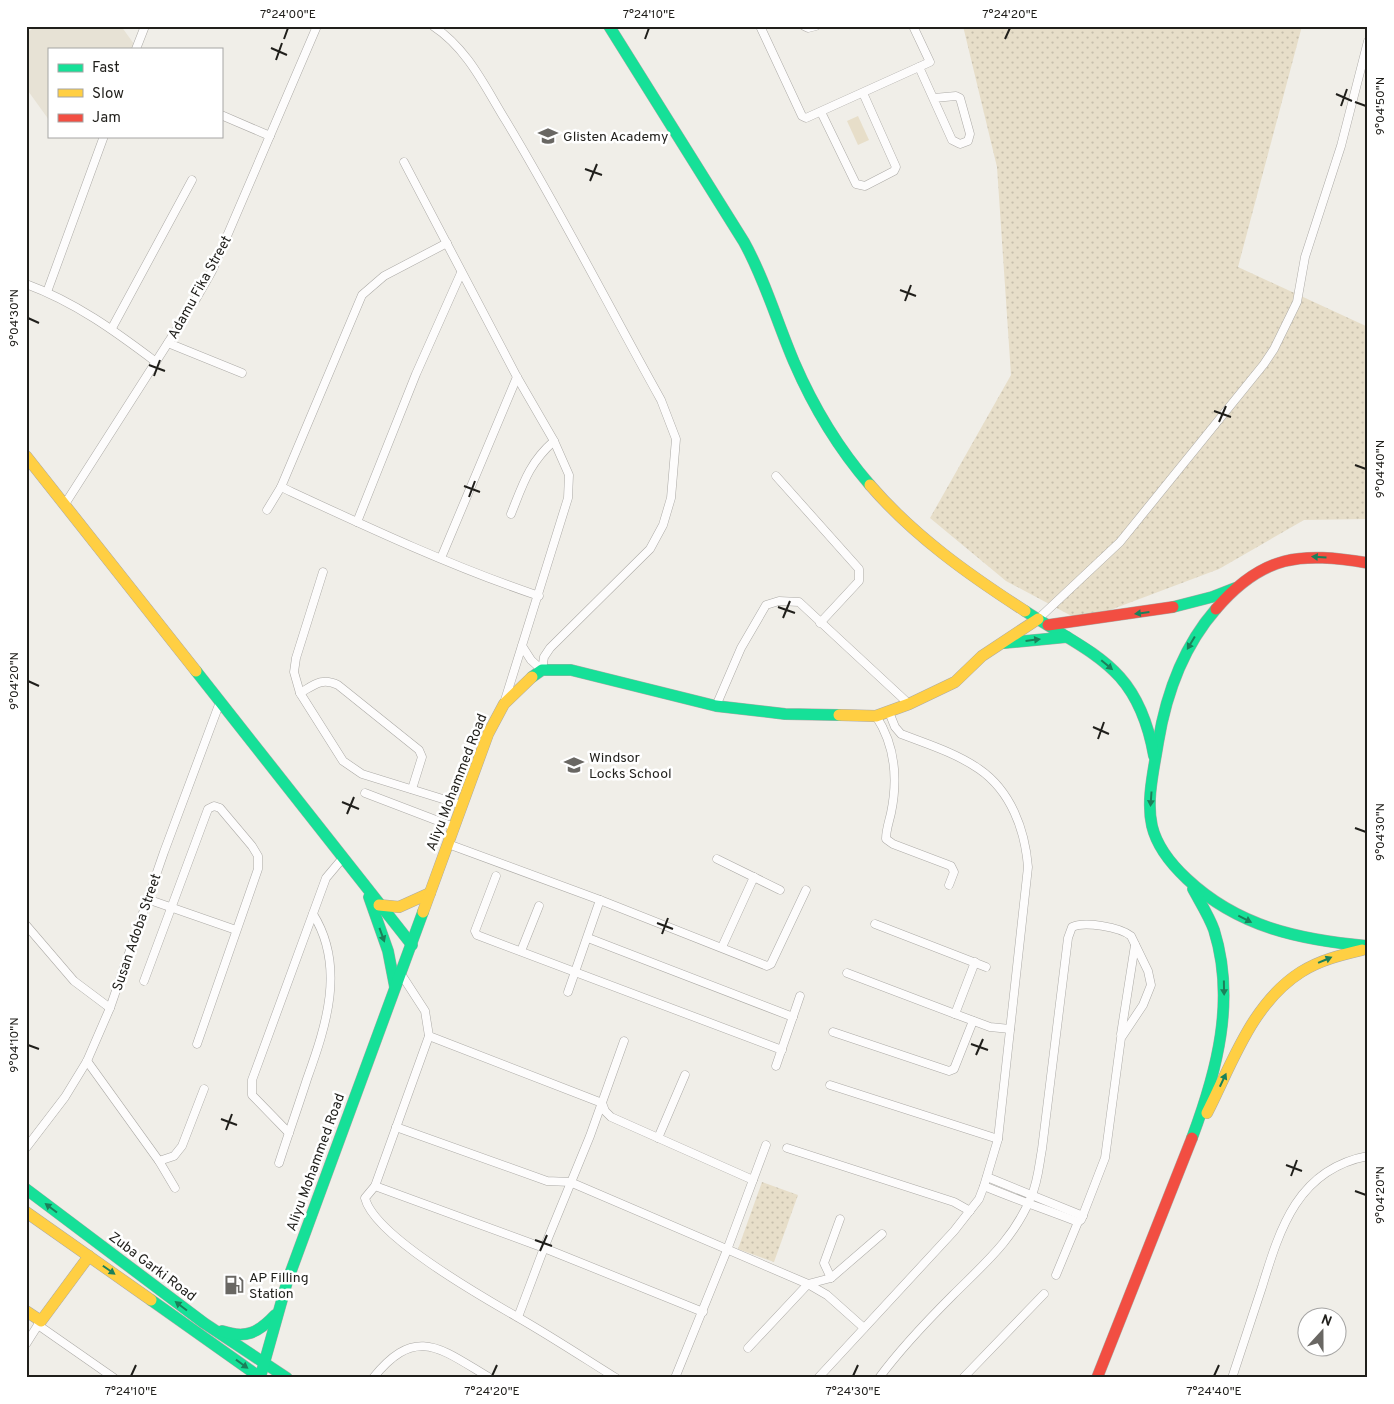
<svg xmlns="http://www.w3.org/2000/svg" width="1394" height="1404" viewBox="0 0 1394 1404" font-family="Overpass,sans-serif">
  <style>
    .built { fill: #e7e2d5 }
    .grass { fill: url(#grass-dots) }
    .pitch { fill: #e7dec9 }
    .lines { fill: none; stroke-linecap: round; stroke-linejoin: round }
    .street-casing { stroke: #acaaa6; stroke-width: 9 }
    .fast-casing { stroke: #acaaa6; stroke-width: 12 }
    .slow-casing { stroke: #acaaa6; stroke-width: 12 }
    .jam-casing { stroke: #acaaa6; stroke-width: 12 }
    .street { stroke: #fdfcfc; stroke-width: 8 }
    .fast { stroke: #16e098; stroke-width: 11 }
    .slow { stroke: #ffcf43; stroke-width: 11 }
    .jam { stroke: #f24e42; stroke-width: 11 }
    .oneway { fill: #1b805a }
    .ticks { fill: none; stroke: #201f1b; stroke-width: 2 }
    .labels { text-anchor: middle; stroke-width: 5; stroke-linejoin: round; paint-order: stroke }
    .poi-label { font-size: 14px; fill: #201f1b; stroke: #fff; text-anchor: start }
    .street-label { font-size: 14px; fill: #201f1b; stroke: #fff }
    .neatline { fill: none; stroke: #201f1b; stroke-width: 2 }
    .ticks-label { font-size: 12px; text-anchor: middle; fill: #201f1b }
  </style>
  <defs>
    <pattern id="grass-dots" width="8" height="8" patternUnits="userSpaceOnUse" patternTransform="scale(1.25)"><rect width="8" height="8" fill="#e7dec9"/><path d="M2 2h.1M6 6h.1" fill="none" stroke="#c6beac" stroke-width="1.8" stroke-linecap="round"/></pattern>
  </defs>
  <rect width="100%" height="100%" fill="#f0eee8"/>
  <path class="built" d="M37 26H121L134 44 132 49H49V120L26 88V33Z"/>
  <g class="grass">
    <path d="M963 26H1302L1238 267 1368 327V519L1304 520 1219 569 1081 621 1006 581 930 518 1011 375 997 167Z"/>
    <path d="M762 1182 798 1195 774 1262 738 1249Z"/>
  </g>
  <path class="pitch" d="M858 116 869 140 858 145 847 121Z"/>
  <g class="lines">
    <defs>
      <g id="street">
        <path d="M433 26C468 49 485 87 506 121 561 212 609 307 661 400L676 439 671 498 663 525 650 549 550 648 544 657 542 670"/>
        <path d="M760 26 802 116 806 118 930 62 913 26"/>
        <path d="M804 26 808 28 816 26"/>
        <path d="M136 49 145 26"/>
        <path d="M919 67 952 140 960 144 968 141 970 134 960 98 956 96 934 98"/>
        <path d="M821 112 856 184 865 186 894 171 896 167 863 93"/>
        <path d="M221 115 270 136"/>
        <path d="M404 162 517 377 554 441 569 475 568 498 505 700"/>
        <path d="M26 284C75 302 115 331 156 362"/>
        <path d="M47 292 104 136"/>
        <path d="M112 328 192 180"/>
        <path d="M168 343 242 373"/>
        <path d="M776 476 859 569V581L820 623"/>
        <path d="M281 487 362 295 384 276 447 243"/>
        <path d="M65 504 196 299 212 271 317 26"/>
        <path d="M267 510 281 487C365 526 450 566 539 596"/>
        <path d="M511 514C523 484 529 463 554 441"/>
        <path d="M357 522 416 374 461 273"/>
        <path d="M441 558 517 377"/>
        <path d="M323 572 296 658 294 672 300 693 343 761 362 774 462 805"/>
        <path d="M1038 619 1120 542 1264 364 1274 349 1297 302 1305 257 1341 146 1368 41"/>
        <path d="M522 646 531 660 542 670"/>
        <path d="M300 693C314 685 322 677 338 685L419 750 422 757 412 789"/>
        <path d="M716 706 741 648 766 605 779 601 799 602 909 704"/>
        <path d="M876 716C895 745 898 779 891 813 889 822 886 830 886 839L893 844 951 866 954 872 949 885"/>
        <path d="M365 793 454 827"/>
        <path d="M448 844 600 900 767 966 771 964 806 890"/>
        <path d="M717 859 780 890"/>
        <path d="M496 876 475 931 477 935 782 1050"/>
        <path d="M147 899 236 930"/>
        <path d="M875 924 986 967"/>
        <path d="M26 925 74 981 110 1008"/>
        <path d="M588 938 793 1017"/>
        <path d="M722 947 754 877"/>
        <path d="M521 951 539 906"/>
        <path d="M847 973 955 1014 975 962"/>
        <path d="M401 974 425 1011 429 1036 375 1186 365 1198C374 1236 484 1298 519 1318 552 1337 584 1358 616 1378"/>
        <path d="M144 981 208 809 214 806 220 808 252 846 258 856V869L197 1044"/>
        <path d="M568 992 600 900"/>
        <path d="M955 1014 990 1027 1010 1029"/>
        <path d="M833 1032 949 1071 954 1069 973 1021"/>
        <path d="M1121 1034 1135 945"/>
        <path d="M429 1036 602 1103 605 1111 611 1117 753 1180"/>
        <path d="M87 1061 159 1161 175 1188"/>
        <path d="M776 1066 800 996"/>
        <path d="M830 1085 998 1139"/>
        <path d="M396 1127 547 1181 570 1182 808 1284 831 1278 882 1234"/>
        <path d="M289 1133 252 1095V1080L326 878 342 859"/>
        <path d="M658 1138 685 1075"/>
        <path d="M26 1148 65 1097 87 1061 110 1008 164 852 220 702"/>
        <path d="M787 1148 954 1202 970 1211"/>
        <path d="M159 1161 174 1156 182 1146 204 1089"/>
        <path d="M279 1163C288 1135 298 1107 307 1079 326 1026 346 967 313 914"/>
        <path d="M987 1177 1083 1216"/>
        <path d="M375 1186 544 1248 703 1312"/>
        <path d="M1056 1275 1078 1222"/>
        <path d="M831 1278 824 1263 840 1219"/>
        <path d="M518 1317 544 1248 590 1136 624 1041"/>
        <path d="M41 1321 38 1325 114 1378"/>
        <path d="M26 1344 38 1325"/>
        <path d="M748 1348 808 1284 827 1295 864 1328"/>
        <path d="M373 1378C416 1324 441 1349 490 1378"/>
        <path d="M675 1378 727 1250 766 1145"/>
        <path d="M818 1378 954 1231 979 1199 984 1186 998 1139 1028 867C1025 830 1011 791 979 769 956 753 927 744 901 734L895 727 889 712"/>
        <path d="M879 1378C901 1348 927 1321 953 1295 984 1264 1014 1239 1031 1197 1038 1182 1039 1165 1042 1149L1068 938 1072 927C1084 921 1120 927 1131 936L1148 971 1151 985 1143 1005 1121 1038 1105 1158 1081 1220 1078 1222C1047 1210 1015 1199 984 1186"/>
        <path d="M963 1378 1044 1294"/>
        <path d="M1232 1378C1242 1347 1252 1317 1262 1287 1280 1228 1298 1169 1368 1156"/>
      </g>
      <g id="fast">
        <path d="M609 26 744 242C765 280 777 322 794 362 813 406 838 448 870 485"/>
        <path d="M1173 607 1212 597 1235 588"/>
        <path d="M1216 609C1182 648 1166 694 1158 743 1154 769 1146 800 1152 826 1157 847 1172 865 1187 879 1238 927 1300 940 1368 946"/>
        <path d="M1025 611C1094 656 1138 666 1154 756"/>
        <path d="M1004 643 1067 637"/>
        <path d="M196 671 412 945"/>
        <path d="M532 677 542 670H571L716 706 785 714 839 715"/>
        <path d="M369 897 388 951 395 987"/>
        <path d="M1192 1138C1217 1071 1236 1000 1214 930 1209 916 1200 902 1193 889"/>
        <path d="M26 1189 204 1323 287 1378"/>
        <path d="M151 1300 261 1378"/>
        <path d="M222 1331C246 1339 258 1333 275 1315"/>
        <path d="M260 1378 287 1282 423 912"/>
      </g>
      <g id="slow">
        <path d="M26 456 196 671"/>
        <path d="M870 485C914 536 969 575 1025 611"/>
        <path d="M839 715 876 716 909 704 955 682 982 656 1038 619"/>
        <path d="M379 905 399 907 430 893"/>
        <path d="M423 912 488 734 504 704 532 677"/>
        <path d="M1207 1113C1232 1064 1252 1003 1301 972 1320 960 1341 955 1362 950"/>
        <path d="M26 1212 151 1300"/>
        <path d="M26 1311 41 1321 89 1256"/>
      </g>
      <g id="jam">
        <path d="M1216 609C1263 554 1301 552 1368 563"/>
        <path d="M1048 625 1173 607"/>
        <path d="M1097 1378 1192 1138"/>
      </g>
    </defs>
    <use href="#street" class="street-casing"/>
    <use href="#fast" class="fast-casing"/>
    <use href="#slow" class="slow-casing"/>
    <use href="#jam" class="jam-casing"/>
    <use href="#street" class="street"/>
    <use href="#fast" class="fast"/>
    <use href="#slow" class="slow"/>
    <use href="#jam" class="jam"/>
  </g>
  <defs><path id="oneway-solid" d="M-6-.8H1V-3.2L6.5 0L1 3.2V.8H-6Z" transform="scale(1.25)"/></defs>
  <g class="oneway">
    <use href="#oneway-solid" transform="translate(1319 557) rotate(-176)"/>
    <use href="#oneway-solid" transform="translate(1142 613) rotate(173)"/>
    <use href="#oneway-solid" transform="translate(1033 640) rotate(-7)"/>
    <use href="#oneway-solid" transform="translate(1191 643) rotate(121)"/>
    <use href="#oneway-solid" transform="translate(1107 665) rotate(40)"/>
    <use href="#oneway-solid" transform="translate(1151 799) rotate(94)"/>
    <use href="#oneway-solid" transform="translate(1245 919) rotate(27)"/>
    <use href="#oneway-solid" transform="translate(382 935) rotate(70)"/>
    <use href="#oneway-solid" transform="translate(1325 960) rotate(-23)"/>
    <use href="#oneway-solid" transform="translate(1224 988) rotate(89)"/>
    <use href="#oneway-solid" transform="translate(1223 1080) rotate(-65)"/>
    <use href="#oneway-solid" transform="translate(51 1208) rotate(-143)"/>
    <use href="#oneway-solid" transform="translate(109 1270) rotate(35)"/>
    <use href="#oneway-solid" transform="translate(181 1306) rotate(-143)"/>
    <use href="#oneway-solid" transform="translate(242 1364) rotate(36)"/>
  </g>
  <path class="ticks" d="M284 39 288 28M645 39 649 28M1005 39 1010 28M271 48 287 55M276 60 282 43M1336 94 1352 101M1355 102 1366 106M1341 106 1347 89M585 169 602 175M590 181 597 164M900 290 916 296M905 301 911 285M28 318 39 323M149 365 165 371M154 376 160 360M1214 411 1231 417M1219 422 1226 406M1355 465 1366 469M464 486 480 492M469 497 475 481M778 607 795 613M783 618 790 601M28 681 39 686M1093 727 1109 734M1098 739 1104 722M342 802 359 809M347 814 354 797M1355 828 1366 832M657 923 673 929M662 934 668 918M971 1044 988 1050M28 1045 39 1049M976 1055 983 1039M221 1119 237 1125M226 1130 232 1114M1286 1165 1302 1171M1291 1176 1297 1160M1355 1191 1366 1195M535 1240 552 1246M540 1251 547 1235M131 1376 136 1365M492 1376 497 1365M853 1376 858 1365M1214 1376 1219 1365"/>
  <defs>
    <symbol id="school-bare" viewBox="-9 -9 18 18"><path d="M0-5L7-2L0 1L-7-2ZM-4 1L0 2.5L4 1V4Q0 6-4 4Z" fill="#696763" stroke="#fff" stroke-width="2.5" paint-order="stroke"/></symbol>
    <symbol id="fuel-bare" viewBox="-9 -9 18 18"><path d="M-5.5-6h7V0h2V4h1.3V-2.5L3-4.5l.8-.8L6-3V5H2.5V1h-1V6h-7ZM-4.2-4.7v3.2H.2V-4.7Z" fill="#696763" stroke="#fff" stroke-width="2.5" paint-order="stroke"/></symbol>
  </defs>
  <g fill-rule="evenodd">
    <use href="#school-bare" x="534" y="122" width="28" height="28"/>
    <use href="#school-bare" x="560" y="751" width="28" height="28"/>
    <use href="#fuel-bare" x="220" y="1271" width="28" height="28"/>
  </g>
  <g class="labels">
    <g class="poi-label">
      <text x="563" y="141">Glisten Academy</text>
      <text x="589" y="762">Windsor<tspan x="589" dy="16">Locks School</tspan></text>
      <text x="249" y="1282">AP Filling<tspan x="249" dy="16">Station</tspan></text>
    </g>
    <g class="street-label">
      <text transform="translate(199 287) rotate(-61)" y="5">Adamu Fika Street</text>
      <text transform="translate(456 782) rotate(-69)" y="5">Aliyu Mohammed Road</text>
      <text transform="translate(136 932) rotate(-71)" y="5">Susan Adoba Street</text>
      <text transform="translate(315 1162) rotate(-70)" y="5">Aliyu Mohammed Road</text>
      <text transform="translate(153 1266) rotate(37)" y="5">Zuba Garki Road</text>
    </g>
  </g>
  <rect width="1394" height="1404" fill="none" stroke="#ffffff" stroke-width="55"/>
  <rect x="48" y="48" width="175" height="90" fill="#ffffff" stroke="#a6a5a4"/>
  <rect x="58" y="64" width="25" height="8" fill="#16e098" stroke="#a6a5a4"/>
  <text x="92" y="72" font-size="15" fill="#201f1b">Fast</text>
  <rect x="58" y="89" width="25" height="8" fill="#ffcf43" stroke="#a6a5a4"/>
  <text x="92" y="98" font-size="15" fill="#201f1b">Slow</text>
  <rect x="58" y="114" width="25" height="8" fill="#f24e42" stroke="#a6a5a4"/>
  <text x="92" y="122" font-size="15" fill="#201f1b">Jam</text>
  <g transform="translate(1322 1332) rotate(21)"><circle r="24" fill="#ffffff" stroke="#a6a5a4"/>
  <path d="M0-4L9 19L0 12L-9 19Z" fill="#696763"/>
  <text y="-8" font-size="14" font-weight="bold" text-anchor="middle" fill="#201f1b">N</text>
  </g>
  <rect x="28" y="28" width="1338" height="1348" class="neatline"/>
  <g class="ticks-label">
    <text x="288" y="18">7°24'00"E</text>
    <text x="649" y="18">7°24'10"E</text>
    <text x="1010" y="18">7°24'20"E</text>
    <text transform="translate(1380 106) rotate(-90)" y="4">9°04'50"N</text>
    <text transform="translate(14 318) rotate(-90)" y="4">9°04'30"N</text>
    <text transform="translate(1380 469) rotate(-90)" y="4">9°04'40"N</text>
    <text transform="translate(14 681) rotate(-90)" y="4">9°04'20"N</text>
    <text transform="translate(1380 832) rotate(-90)" y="4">9°04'30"N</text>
    <text transform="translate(14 1045) rotate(-90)" y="4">9°04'10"N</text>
    <text transform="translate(1380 1195) rotate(-90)" y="4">9°04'20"N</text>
    <text x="131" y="1395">7°24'10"E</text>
    <text x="492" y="1395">7°24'20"E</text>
    <text x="853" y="1395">7°24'30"E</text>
    <text x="1214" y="1395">7°24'40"E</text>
  </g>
</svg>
